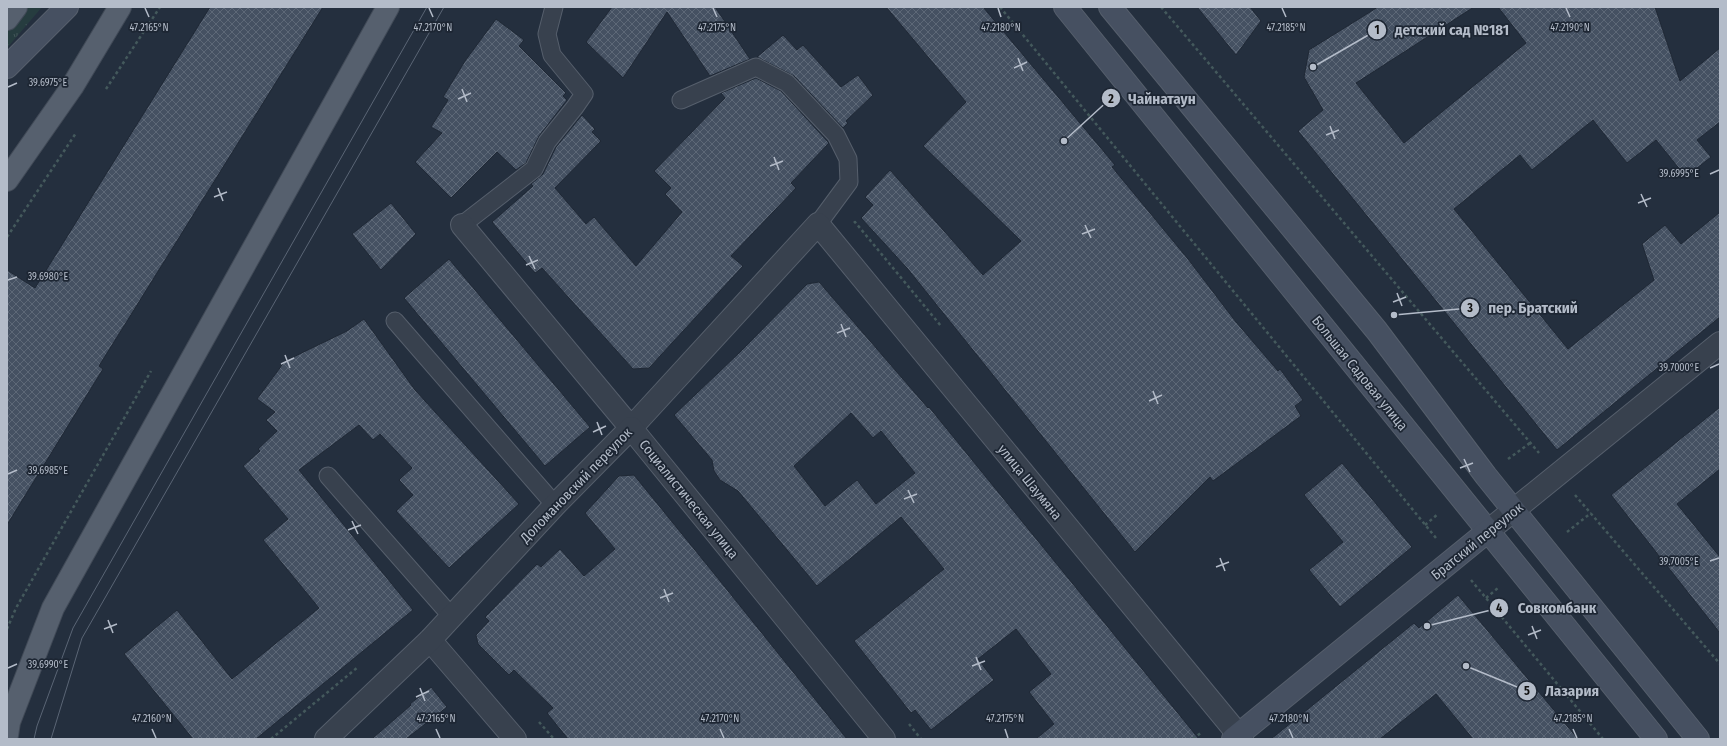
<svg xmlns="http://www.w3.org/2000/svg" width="1727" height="746" viewBox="0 0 1727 746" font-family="'Fira Sans Condensed',sans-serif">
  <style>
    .grass { fill: url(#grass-tufts) }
    .building { fill: url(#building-cross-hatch); stroke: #1f2835; fill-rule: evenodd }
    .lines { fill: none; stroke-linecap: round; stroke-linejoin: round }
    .service-casing { stroke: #565f6c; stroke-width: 19 }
    .minor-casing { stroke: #565f6c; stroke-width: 24 }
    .tertiary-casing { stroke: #565f6c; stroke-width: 24 }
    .secondary-casing { stroke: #565f6c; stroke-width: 24 }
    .primary-casing { stroke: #414a57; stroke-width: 24 }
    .path { stroke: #44595c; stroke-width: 2.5; stroke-dasharray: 3 3; stroke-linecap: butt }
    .service { stroke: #38414e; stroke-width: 17 }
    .minor { stroke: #38414e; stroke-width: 22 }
    .tertiary { stroke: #38414e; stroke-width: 22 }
    .secondary { stroke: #465061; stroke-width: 22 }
    .primary { stroke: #56606e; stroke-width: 22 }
    .tram { stroke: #5a6575; stroke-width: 1 }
    .ticks { fill: none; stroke: #b4bcc9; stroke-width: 1.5 }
    .labels { text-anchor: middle; stroke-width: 3.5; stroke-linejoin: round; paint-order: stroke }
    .street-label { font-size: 14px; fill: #b4bcc9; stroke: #1d2633 }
    .ticks-label { font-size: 10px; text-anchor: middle; fill: #b4bcc9; stroke: #1d2633; stroke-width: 3.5; stroke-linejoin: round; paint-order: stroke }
    .leader { fill: none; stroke: #b4bcc9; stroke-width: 1.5 }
    .callout-dot { fill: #b4bcc9; stroke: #1d2633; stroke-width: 1.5 }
    .mark-label { font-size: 12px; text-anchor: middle; font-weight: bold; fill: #111 }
    .callout-label { font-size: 15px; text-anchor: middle; font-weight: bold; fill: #b4bcc9; stroke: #1d2633; stroke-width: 3.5; stroke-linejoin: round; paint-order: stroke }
  </style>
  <defs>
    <pattern id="grass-tufts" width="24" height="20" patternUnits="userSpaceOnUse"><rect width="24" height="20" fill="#263c3f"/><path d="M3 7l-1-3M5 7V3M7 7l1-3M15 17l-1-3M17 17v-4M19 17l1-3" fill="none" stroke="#435659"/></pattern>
    <pattern id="building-cross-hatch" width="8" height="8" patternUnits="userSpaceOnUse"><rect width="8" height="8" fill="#455162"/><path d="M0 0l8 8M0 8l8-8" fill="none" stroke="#5d6877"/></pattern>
  </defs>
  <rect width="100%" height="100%" fill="#242f3e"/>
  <path class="grass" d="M7 7H42L7 48Z"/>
  <g class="building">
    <path d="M210 7H323L99 366 103 369 7 525V270L35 288Z"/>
    <path d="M612 7H715L750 59 710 76 667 12 623 78 586 42Z"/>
    <path d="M886 7H983L1115 165 1112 167 1188 259 1236 322 1278 371 1280 369 1303 400 1295 406 1301 416 1213 481 1210 477 1135 552 907 268 861 218 873 205 865 197 890 170 983 275 1021 241 923 146 966 102Z"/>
    <path d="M1197 7H1250L1261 21 1236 55Z"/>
    <path d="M1378 7H1474L1356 83 1404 143 1526 43 1498 7H1655L1680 81 1720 48V122L1697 140 1711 157 1686 177 1656 140 1627 163 1593 120 1532 170 1520 155 1454 209 1568 349 1654 280 1642 244 1665 225 1681 244 1720 212V317L1557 450 1298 131 1323 110 1304 77 1309 50Z"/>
    <path d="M496 19 524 40 519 46 566 93 563 96 567 100 539 136 526 163 516 170 497 152 451 198 415 162 442 133 431 127 448 100 443 97 465 61Z"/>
    <path d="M783 35 797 50 803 45 841 87 858 75 873 95 846 121 848 123 843 128 794 76 757 57Z"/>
    <path d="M756 78 781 91 829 143 791 183 796 188 731 256 743 266 649 368 633 369 542 268 535 273 492 222 533 186 531 184 543 174 556 147 582 115 595 129 592 132 601 141 555 188 586 224 594 217 636 266 682 212 665 194 671 188 654 171 725 98 721 93Z"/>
    <path d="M391 203 416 234 381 270 352 234Z"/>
    <path d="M449 259 590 427 545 466 404 298Z"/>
    <path d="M819 282 928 408 929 407 1199 739H1036L1054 724 1029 692 1051 674 1016 629 978 659 994 680 931 730 915 710 911 713 854 641 944 569 901 517 817 586 738 491 720 480 714 471 712 460 674 415 740 352 807 284ZM851 413 873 438 881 431 915 473 876 504 857 480 825 506 794 466Z"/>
    <path d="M364 319 415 390 519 504 449 568 396 511 413 495 399 480 412 468 380 434 373 440 359 425 299 470 413 610 256 739H193L124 654 177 610 232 679 319 608 263 540 288 519 243 466 260 451 258 449 277 431 266 420 275 412 257 399 285 361 347 331Z"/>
    <path d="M1720 407V469L1677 504 1720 557V633L1611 495Z"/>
    <path d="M1342 463 1412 547 1340 607 1309 570 1343 542 1304 495Z"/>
    <path d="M634 475 712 571 847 739H568L547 713 553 708 514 670 509 675 478 644 476 635 489 621 485 617 537 564 541 567 560 549 584 576 615 549 585 513 619 476Z"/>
    <path d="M1458 595 1578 739H1473L1436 694 1380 739H1271L1414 623 1419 628Z"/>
    <path d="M431 687 447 707 406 739H374L373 738 411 705 410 704Z"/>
  </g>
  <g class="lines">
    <defs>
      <g id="service">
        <path d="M681 100 756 67 787 83 836 135 848 159 849 182 818 224"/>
        <path d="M462 225 534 169 547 142 575 107 584 94 552 55 547 34 554 7"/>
        <path d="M395 321 555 505"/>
        <path d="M328 476 452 617"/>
      </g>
      <g id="minor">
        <path d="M462 225 631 428 818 224 1242 739"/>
        <path d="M430 640 515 739"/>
      </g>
      <g id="tertiary">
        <path d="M1488 531 1720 343"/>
        <path d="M326 739 430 640 555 505 631 428 884 739"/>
      </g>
      <g id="secondary">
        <path d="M1065 7 1656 739"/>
        <path d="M1110 7 1377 331 1486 476 1698 739"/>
        <path d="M7 67 67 7"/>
        <path d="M1233 739 1488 531"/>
      </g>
      <g id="primary">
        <path d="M7 19 16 7"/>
        <path d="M7 180 72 87 120 7"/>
        <path d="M7 735 9 722 53 608 388 7"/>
      </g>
    </defs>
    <use href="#service" class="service-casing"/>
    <use href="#minor" class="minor-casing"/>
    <use href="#tertiary" class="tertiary-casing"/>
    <use href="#secondary" class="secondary-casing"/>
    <use href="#primary" class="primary-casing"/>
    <g class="path">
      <path d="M1000 7 1436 538"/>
      <path d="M1161 7 1539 453"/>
      <path d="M106 89 160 7"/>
      <path d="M854 223 855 222 941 326"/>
      <path d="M7 237 76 133"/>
      <path d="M1508 459 1530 443"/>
      <path d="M1575 495 1720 664"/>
      <path d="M1425 525 1438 514"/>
      <path d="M1567 532 1591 513"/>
      <path d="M1471 580 1603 739"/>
      <path d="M1486 598 1498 588"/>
      <path d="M7 629 16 608 151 371"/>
      <path d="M539 722 554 739"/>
      <path d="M909 724 921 739"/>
      <path d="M271 739 358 667"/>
      <path d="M1193 739 1202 732"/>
    </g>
    <use href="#service" class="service"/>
    <use href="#minor" class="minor"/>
    <use href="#tertiary" class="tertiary"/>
    <use href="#secondary" class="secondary"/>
    <use href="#primary" class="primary"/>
    <g class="tram">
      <path d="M34 739 37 726 73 628 427 7"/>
      <path d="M51 739 82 638 444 7"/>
    </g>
  </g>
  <path class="ticks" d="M145 8 149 17M429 8 433 17M713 8 717 17M998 8 1001 17M1282 8 1286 17M1566 8 1570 17M1018 58 1023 71M1014 68 1027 62M8 87 17 83M462 89 467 102M458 99 471 93M1330 126 1335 139M1326 135 1339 130M774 157 779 170M770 166 783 161M1710 174 1719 170M218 188 223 201M1641 194 1647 207M214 197 227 192M1638 203 1651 198M1085 225 1091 238M1082 234 1095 229M529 256 535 269M526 265 538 260M8 280 17 277M1397 293 1402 306M1393 302 1406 297M841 324 846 337M837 333 850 328M285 355 290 368M281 364 294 358M1710 368 1719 364M1153 391 1158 404M1149 401 1162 395M597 422 602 435M593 432 606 426M1464 459 1470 472M1460 468 1473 463M8 474 17 470M908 490 914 503M904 499 917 494M352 521 358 534M348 530 361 525M1220 558 1225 571M1710 561 1719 558M1216 567 1229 562M664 589 669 602M660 598 673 593M108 620 113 633M1532 626 1537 639M104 629 117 624M1528 635 1541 630M976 657 981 670M972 666 985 661M8 668 17 664M420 688 425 701M416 697 429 691M152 729 156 738M436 729 440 738M720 729 724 738M1005 729 1008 738M1289 729 1293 738M1573 729 1577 738"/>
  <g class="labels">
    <g class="street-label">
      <text transform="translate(1360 373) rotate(51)" y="5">Большая Садовая улица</text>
      <text transform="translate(1030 482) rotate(51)" y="5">улица Шаумяна</text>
      <text transform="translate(576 485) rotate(-46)" y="5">Доломановский переулок</text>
      <text transform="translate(689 499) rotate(51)" y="5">Социалистическая улица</text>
      <text transform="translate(1477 541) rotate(-39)" y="5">Братский переулок</text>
    </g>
  </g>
  <g class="ticks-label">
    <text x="1570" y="31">47.2190°N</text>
    <text x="149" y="31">47.2165°N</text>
    <text x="433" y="31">47.2170°N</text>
    <text x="717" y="31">47.2175°N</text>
    <text x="1001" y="31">47.2180°N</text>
    <text x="1286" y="31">47.2185°N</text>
    <text x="48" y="86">39.6975°E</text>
    <text x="1679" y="177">39.6995°E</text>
    <text x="48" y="280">39.6980°E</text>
    <text x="1679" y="371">39.7000°E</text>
    <text x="48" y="474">39.6985°E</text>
    <text x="1679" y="565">39.7005°E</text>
    <text x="48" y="668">39.6990°E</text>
    <text x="152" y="722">47.2160°N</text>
    <text x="436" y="722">47.2165°N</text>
    <text x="720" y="722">47.2170°N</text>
    <text x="1005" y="722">47.2175°N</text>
    <text x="1289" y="722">47.2180°N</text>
    <text x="1573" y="722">47.2185°N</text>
  </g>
  <path class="leader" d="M1313 67L1377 30M1064 141L1111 98M1394 315L1470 308M1427 626L1499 608M1466 666L1527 691"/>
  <g class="callout-dot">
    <circle cx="1313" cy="67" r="4"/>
    <circle cx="1064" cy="141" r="4"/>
    <circle cx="1394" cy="315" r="4"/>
    <circle cx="1427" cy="626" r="4"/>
    <circle cx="1466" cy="666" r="4"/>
    <circle cx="1377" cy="30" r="10"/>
    <circle cx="1111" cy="98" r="10"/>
    <circle cx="1470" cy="308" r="10"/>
    <circle cx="1499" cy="608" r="10"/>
    <circle cx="1527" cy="691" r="10"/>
  </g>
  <g class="mark-label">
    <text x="1377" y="34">1</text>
    <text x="1111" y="103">2</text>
    <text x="1470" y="312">3</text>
    <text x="1499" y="612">4</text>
    <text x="1527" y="695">5</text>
  </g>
  <g class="callout-label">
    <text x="1452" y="35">детский сад №181</text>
    <text x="1162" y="104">Чайнатаун</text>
    <text x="1533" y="313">пер. Братский</text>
    <text x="1557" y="613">Совкомбанк</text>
    <text x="1572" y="696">Лазария</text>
  </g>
  <rect width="1727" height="746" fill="none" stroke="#b4bcc9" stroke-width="16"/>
</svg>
